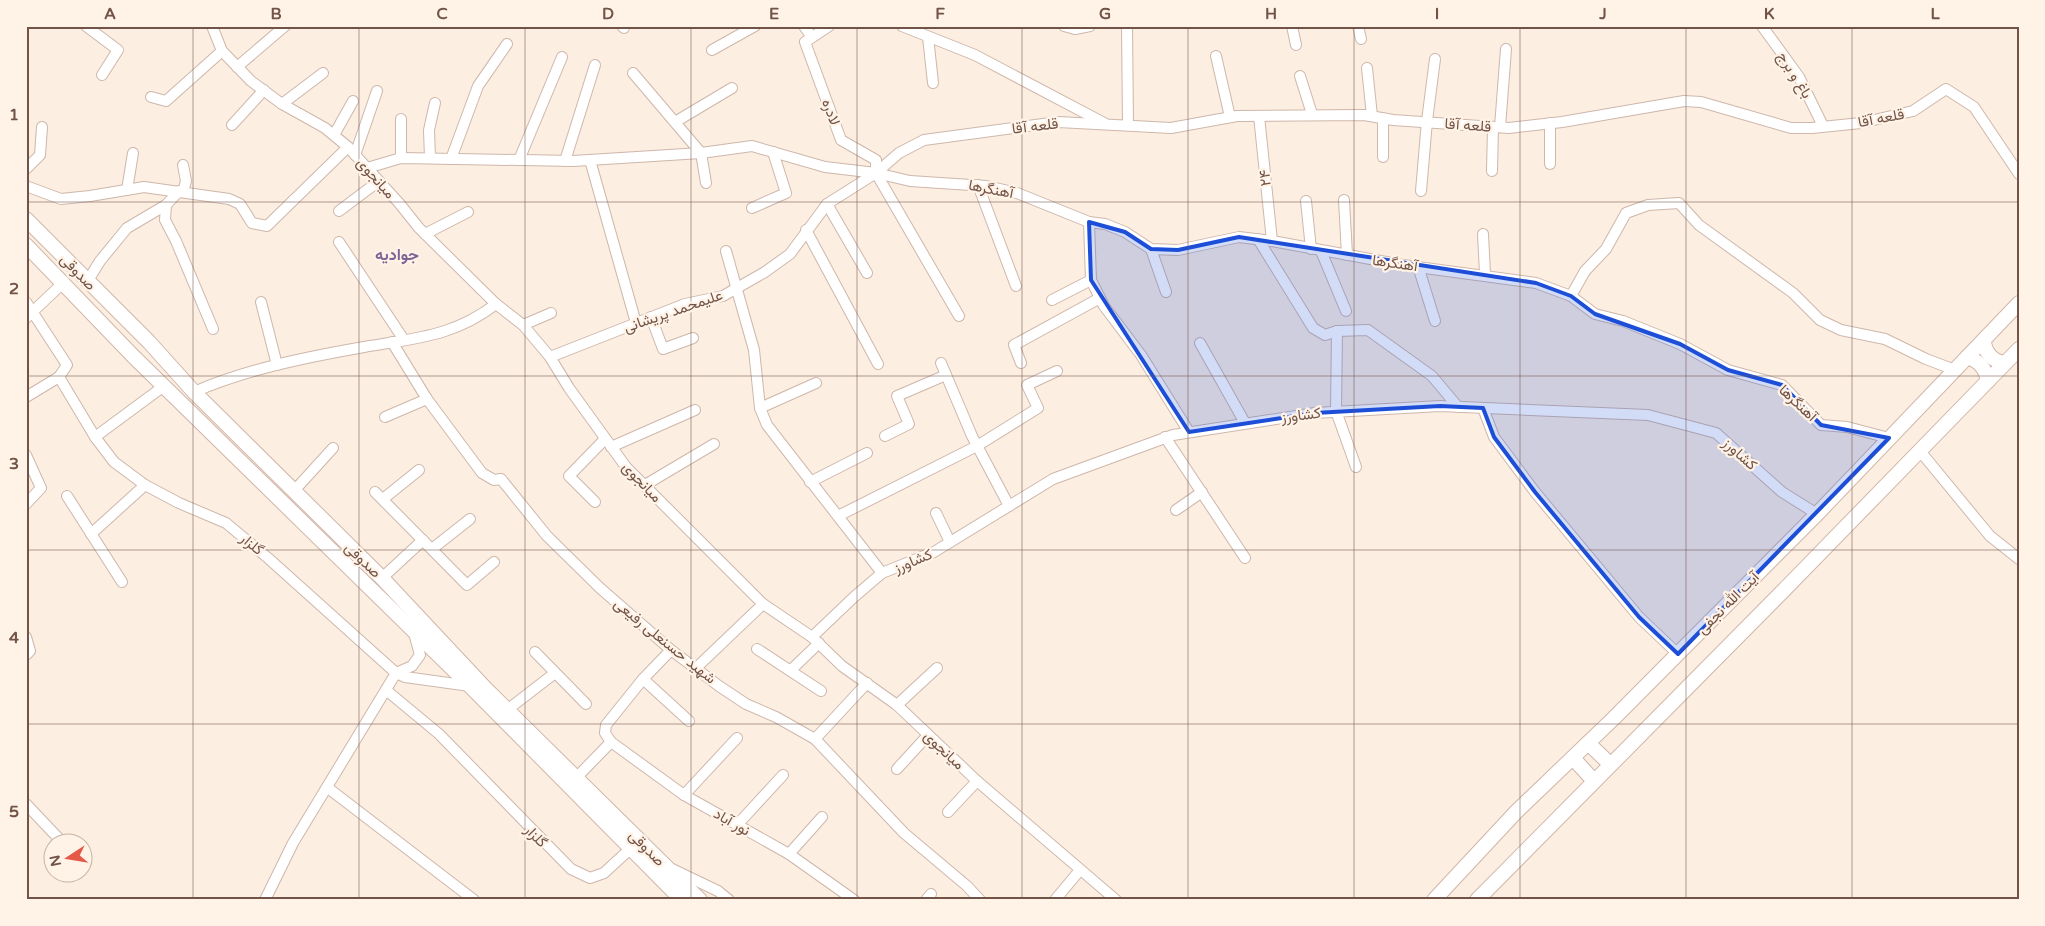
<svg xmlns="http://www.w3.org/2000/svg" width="2045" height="926" viewBox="0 0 2045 926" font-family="'Varela Round',Vazirmatn,sans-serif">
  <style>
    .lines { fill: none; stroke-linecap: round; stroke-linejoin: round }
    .street-casing { stroke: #ceb7ab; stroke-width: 12 }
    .secondary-casing { stroke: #d1b6a8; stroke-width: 16 }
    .street { stroke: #fff; stroke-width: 10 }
    .secondary { stroke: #fff; stroke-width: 14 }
    .marked { fill: #1d4ed8; fill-opacity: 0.2; stroke: #1d4ed8; stroke-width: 4; stroke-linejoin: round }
    .grid { fill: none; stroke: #725348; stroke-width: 1; stroke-opacity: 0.55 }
    .labels { text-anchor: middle; stroke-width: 4.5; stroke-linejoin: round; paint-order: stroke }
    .street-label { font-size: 15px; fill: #725348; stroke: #fff3e7 }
    .neighbourhood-label { font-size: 16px; font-weight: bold; fill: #7f6495; stroke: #fff3e7 }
    .neatline { fill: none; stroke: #725348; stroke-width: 2 }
    .grid-label { font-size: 16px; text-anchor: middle; font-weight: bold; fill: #725348 }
  </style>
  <rect width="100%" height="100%" fill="#fceee1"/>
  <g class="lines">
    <defs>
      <g id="street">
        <path d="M86 26 118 50 102 75"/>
        <path d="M212 26 222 51 251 81 282 104 325 128 348 147 399 203 419 228 496 304 523 325 550 357 569 388 626 467 763 604 812 637 842 666 897 705 977 781 1116 900"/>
        <path d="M622 26 624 28"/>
        <path d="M804 26 812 37"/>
        <path d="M829 26 805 42 841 140 876 160V173"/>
        <path d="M902 26 975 55 1104 123"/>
        <path d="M1064 26 1075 29 1090 26"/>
        <path d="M1127 26 1128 125"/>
        <path d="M1292 26 1296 45"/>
        <path d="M1358 26 1361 39"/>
        <path d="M1762 26 1799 77 1823 126"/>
        <path d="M928 37 933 83"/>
        <path d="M712 50 755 26"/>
        <path d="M1216 56 1230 117"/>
        <path d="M237 67 285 26"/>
        <path d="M1367 68 1372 116"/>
        <path d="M633 73 701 153 706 183"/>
        <path d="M1300 76 1312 114"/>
        <path d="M151 97 166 101 222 51"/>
        <path d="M282 104 323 73"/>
        <path d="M1259 116 1272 241"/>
        <path d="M1383 118V157"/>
        <path d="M675 122 732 88"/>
        <path d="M1550 123V164"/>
        <path d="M232 125 264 90"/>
        <path d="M1500 127 1506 49"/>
        <path d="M334 135 353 101"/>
        <path d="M355 155 377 91"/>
        <path d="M401 158V119"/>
        <path d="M430 158 429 130 435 103"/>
        <path d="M451 159 478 86 507 44"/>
        <path d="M519 160 562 57"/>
        <path d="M590 160 636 323"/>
        <path d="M565 161 595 65"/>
        <path d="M183 165 186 181 183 192"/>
        <path d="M367 168 401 158 573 161 701 153 752 146 825 167 876 173 910 181 986 186 1017 193 1089 222 1105 224 1125 232 1151 249 1178 250 1239 237 1272 241 1403 265 1536 283 1571 296 1595 314 1623 321 1680 344 1728 370 1782 385 1821 425 1847 427 1889 438"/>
        <path d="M26 169 40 155 42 127"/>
        <path d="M1492 171 1493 127"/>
        <path d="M876 173 959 316"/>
        <path d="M978 185 1016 286"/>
        <path d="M26 186 61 199 90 196 144 187 229 199 240 204 252 223 267 226 348 147"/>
        <path d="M127 190 133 153"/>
        <path d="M179 191 166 205 165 220 176 241 213 329"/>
        <path d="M1421 191 1427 121 1435 59"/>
        <path d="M1344 200 1347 255"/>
        <path d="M1306 201 1311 249"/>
        <path d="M827 204 867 273"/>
        <path d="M752 208 786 193 773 152"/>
        <path d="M339 211 379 181"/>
        <path d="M1089 222 1091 280 1104 306 1141 355 1189 432"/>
        <path d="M806 230 878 364"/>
        <path d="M425 234 468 212"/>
        <path d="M1483 234 1485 274"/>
        <path d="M1258 239 1313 328 1325 335 1337 331 1368 330 1432 376 1458 407"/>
        <path d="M339 242 404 340"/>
        <path d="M1151 249 1166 292"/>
        <path d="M726 251 754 350 760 408 767 425 882 573"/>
        <path d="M1321 251 1346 311"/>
        <path d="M1418 266 1435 321"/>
        <path d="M87 282 100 261 127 228 166 205"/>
        <path d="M1571 296 1585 271 1606 249 1626 213 1648 205 1679 203 1699 225 1793 293 1820 320 1841 330 1885 339 1926 359 1955 370"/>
        <path d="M1052 300 1091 280"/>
        <path d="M26 302 67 365 59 377"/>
        <path d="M261 302 277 365"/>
        <path d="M651 317 663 349 693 338"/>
        <path d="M26 318 63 283"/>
        <path d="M523 325 551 313"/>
        <path d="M1337 331 1336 411 1356 467"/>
        <path d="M392 342 427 399 482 473 494 480 501 479 547 536 600 588 671 650 719 686 746 704 776 717 815 739 904 833 967 886 980 900"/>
        <path d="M1200 343 1245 423"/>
        <path d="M550 357 685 304 723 296 765 272 790 254 827 204 876 173 899 153 924 140 1058 122 1171 128 1237 116 1364 115 1393 120 1509 128 1562 122 1684 101 1701 102 1791 128H1812L1861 123 1913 111 1946 89 1974 107 2019 174"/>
        <path d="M941 363 972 436 1009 506"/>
        <path d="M1021 363 1014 345 1100 298"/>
        <path d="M194 392C247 369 307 357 364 347 415 338 453 337 496 304"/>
        <path d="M26 397 59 377 95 437 164 386"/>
        <path d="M760 408 816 383"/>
        <path d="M1483 408 1494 437 1535 492 1639 617 1678 654"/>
        <path d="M385 417 427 399"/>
        <path d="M885 436 909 424 897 396 946 375"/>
        <path d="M95 437 114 462 145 485 179 503 226 523 268 558 396 673 405 677 470 686"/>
        <path d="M1165 437 1245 558"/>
        <path d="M611 447 695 410"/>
        <path d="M1920 451 1990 536 2019 559"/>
        <path d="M26 455 41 488 26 504"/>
        <path d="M810 482 867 453"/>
        <path d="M645 485 714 444"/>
        <path d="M293 492 333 448"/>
        <path d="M375 492 467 585 494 562"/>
        <path d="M67 496 122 582"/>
        <path d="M383 499 419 470"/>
        <path d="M595 502 569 476 605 439"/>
        <path d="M1176 510 1202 492"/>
        <path d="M936 513 950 542"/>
        <path d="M838 516 977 446 1038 408 1027 385 1057 371"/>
        <path d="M91 534 145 485"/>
        <path d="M432 549 470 519"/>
        <path d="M382 578 423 540"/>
        <path d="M26 637 30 651 26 655"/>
        <path d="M812 637 854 597 882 573 934 552 1053 479 1173 435 1315 413 1440 406 1648 415 1716 433 1782 492 1817 514"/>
        <path d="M757 649 821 691"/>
        <path d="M535 652 586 704"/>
        <path d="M696 668 763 604"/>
        <path d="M791 670 819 643"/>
        <path d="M643 679 689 721"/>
        <path d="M386 690 439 734 571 869 590 878 604 873 630 849"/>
        <path d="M897 705 937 668"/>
        <path d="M507 710 555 673"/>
        <path d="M815 739 867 683"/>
        <path d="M611 742 684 795 789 854 854 900"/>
        <path d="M897 769 928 735"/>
        <path d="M576 778 611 742 605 733 606 725 643 679 671 650"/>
        <path d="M328 788 474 900"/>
        <path d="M684 795 737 738"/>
        <path d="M26 804 62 842"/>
        <path d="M948 812 977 781"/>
        <path d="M737 825 783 775"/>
        <path d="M789 854 822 817"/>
        <path d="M672 869 718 891 729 900"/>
        <path d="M265 900 293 843 396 673 412 666 420 655 414 633"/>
        <path d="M926 900 931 894"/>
        <path d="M1055 900 1080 870"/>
      </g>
      <g id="secondary">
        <path d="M26 219 149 342 194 392 382 578 486 689 700 900"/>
        <path d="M26 245 133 356 470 686 682 900"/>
        <path d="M1984 340C1984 352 1993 362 2005 363"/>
        <path d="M1967 357C1978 360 1986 369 1988 381"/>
        <path d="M1588 743 1610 764"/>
        <path d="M1573 758 1594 781"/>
        <path d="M1434 900 1516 812 1614 718 1817 514 2019 303"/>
        <path d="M1477 900 1783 591 2019 349"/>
      </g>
    </defs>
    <use href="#street" class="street-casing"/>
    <use href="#secondary" class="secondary-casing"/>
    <use href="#street" class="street"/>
    <use href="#secondary" class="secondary"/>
  </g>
  <path class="marked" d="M1089 222 1125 232 1151 249 1178 250 1239 237 1536 283 1571 296 1595 314 1680 344 1728 370 1782 385 1821 425 1889 438 1678 654 1639 617 1535 492 1494 437 1483 408 1440 406 1315 413 1189 432 1091 280Z"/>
  <path class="grid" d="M193 26V900M359 26V900M525 26V900M691 26V900M857 26V900M1022 26V900M1188 26V900M1354 26V900M1520 26V900M1686 26V900M1852 26V900M26 202H2019M26 376H2019M26 550H2019M26 724H2019"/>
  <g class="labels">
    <g class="street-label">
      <text transform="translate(1795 75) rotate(58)" y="5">باغ و برج</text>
      <text transform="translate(831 112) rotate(70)" y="5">لادره</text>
      <text transform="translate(1881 118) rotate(-11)" y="5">قلعه آقا</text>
      <text transform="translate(1468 125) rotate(4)" y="5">قلعه آقا</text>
      <text transform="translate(1035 126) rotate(-7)" y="5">قلعه آقا</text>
      <text transform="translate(376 178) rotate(48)" y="5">میانجوی</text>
      <text transform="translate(1265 178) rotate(-96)" y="5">۲۴</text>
      <text transform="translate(991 189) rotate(11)" y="5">آهنگرها</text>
      <text transform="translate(1395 263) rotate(8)" y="5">آهنگرها</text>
      <text transform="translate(78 272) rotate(46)" y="5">صدوقی</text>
      <text transform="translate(673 311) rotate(-19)" y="5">علیمحمد پریشانی</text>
      <text transform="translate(1798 403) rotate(43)" y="5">آهنگرها</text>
      <text transform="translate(1301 415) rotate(-7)" y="5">کشاورز</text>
      <text transform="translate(1740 454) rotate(42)" y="5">کشاورز</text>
      <text transform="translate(642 482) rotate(46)" y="5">میانجوی</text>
      <text transform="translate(252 544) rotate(40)" y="5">گلزار</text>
      <text transform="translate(363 560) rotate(44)" y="5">صدوقی</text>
      <text transform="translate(913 561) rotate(-23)" y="5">کشاورز</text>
      <text transform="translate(1728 603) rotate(-45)" y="5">آیت الله نجفی</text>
      <text transform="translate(665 641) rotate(39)" y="5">شهید حسنعلی رفیعی</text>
      <text transform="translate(944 750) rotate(43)" y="5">میانجوی</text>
      <text transform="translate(732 822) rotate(30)" y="5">نور آباد</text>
      <text transform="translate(536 836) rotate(46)" y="5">گلزار</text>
      <text transform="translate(647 848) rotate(45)" y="5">صدوقی</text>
    </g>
    <g class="neighbourhood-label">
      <text x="397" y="260">جوادیه</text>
    </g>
  </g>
  <rect width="2045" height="926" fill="none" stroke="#fff3e7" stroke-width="55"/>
  <g transform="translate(68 858) rotate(258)"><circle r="24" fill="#fff3e7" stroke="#c7b3a7"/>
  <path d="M0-4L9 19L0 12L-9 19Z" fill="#e45947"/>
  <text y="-8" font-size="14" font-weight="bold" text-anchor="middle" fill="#725348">N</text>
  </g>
  <rect x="28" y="28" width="1990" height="870" class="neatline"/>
  <g class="grid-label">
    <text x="110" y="19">A</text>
    <text x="276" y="19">B</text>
    <text x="442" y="19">C</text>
    <text x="608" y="19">D</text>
    <text x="774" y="19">E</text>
    <text x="940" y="19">F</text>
    <text x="1105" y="19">G</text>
    <text x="1271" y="19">H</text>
    <text x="1437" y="19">I</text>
    <text x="1603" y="19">J</text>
    <text x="1769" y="19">K</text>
    <text x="1935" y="19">L</text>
    <text x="14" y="120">1</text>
    <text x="14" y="294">2</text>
    <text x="14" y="469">3</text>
    <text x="14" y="643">4</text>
    <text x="14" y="817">5</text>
  </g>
</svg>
